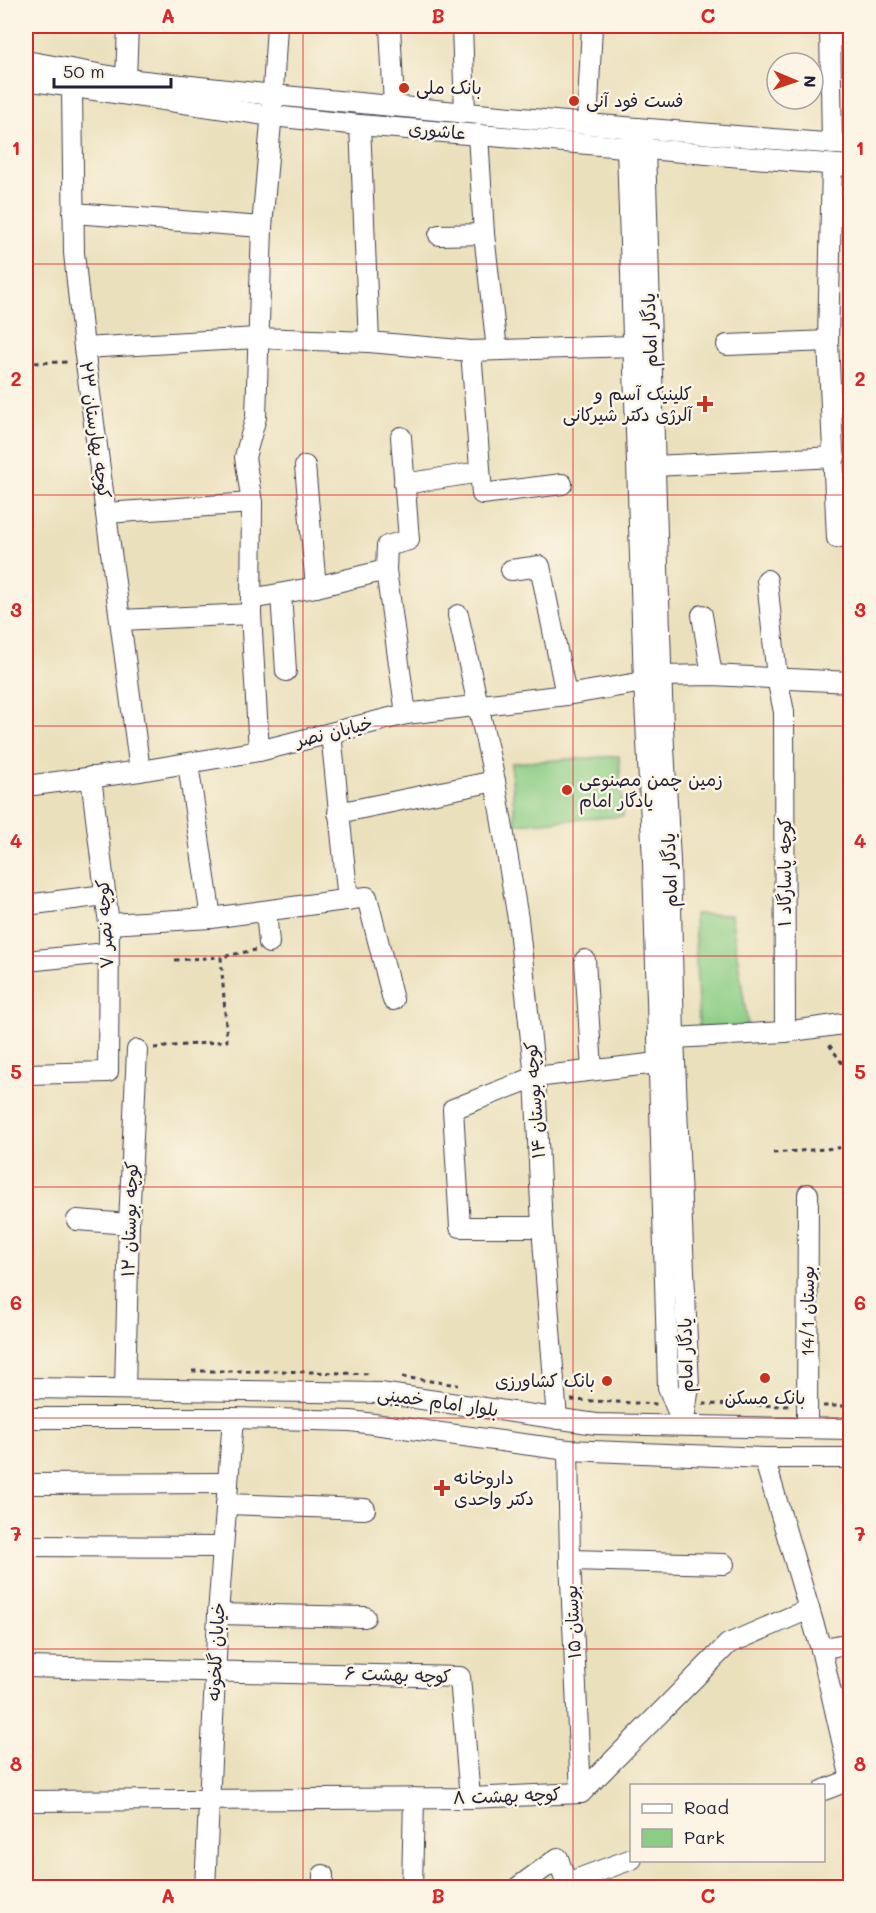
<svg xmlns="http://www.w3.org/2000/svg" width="876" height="1913" viewBox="0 0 876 1913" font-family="Mali,'Playpen Sans Arabic',sans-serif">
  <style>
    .green { fill: #8ccd85; stroke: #577860; stroke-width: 1.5 }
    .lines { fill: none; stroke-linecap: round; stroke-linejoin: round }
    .minor-casing { stroke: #403e4e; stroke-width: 22 }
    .path { stroke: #403e4e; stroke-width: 3; stroke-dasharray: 4.5 4.5; stroke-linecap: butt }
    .minor { stroke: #fff; stroke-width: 20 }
    .grid { fill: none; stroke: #d62828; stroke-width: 1.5; stroke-opacity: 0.55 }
    .poi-dot { fill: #c8321e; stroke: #fcf5e5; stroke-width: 2 }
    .labels { text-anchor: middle; stroke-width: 5; stroke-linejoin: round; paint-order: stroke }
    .poi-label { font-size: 18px; fill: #22223b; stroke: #fcf5e5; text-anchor: start }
    .street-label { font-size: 18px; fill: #22223b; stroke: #fcf5e5 }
    .neatline { fill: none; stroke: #d62828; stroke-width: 2 }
    .grid-label { font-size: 20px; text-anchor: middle; font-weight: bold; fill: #d62828 }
  </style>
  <rect width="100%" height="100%" fill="#fcf5e5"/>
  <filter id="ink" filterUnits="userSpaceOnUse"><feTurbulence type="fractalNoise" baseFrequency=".0167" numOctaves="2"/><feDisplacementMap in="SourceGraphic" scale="12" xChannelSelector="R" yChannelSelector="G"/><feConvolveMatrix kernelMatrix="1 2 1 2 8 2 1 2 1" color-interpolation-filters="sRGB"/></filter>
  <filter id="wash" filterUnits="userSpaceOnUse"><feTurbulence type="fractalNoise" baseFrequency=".008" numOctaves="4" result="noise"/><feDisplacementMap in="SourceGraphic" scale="24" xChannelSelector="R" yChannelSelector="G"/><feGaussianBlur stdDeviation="1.35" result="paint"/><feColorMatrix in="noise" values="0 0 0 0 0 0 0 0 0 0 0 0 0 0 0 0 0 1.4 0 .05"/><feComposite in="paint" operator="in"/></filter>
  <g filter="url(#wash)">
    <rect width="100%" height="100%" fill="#ebe0bc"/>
    <g class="green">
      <path d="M619 756 623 816 515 824 511 763Z"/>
      <path d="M694 914 731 915 748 1026 699 1028Z"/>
    </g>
  </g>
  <g filter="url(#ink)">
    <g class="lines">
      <defs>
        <g id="minor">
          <path d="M390 26 394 106"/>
          <path d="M462 26 465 112"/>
          <path d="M830 26 832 144"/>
          <path d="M26 61 126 79 273 95 587 124 850 145"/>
          <path d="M126 79 128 26"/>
          <path d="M26 80 272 116 360 125 850 166"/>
          <path d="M72 88 74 253 84 348 140 771"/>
          <path d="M587 124 592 26"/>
          <path d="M360 125 369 342"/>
          <path d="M637 128 627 148 644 682 653 861 668 1387 683 1425"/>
          <path d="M637 128 645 149 663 727 670 861 674 1038 689 1387 683 1425"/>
          <path d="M478 134 484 234 497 350"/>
          <path d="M832 165 828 341 837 538"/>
          <path d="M73 213 262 227"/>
          <path d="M439 235 484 234"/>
          <path d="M727 345 828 341"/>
          <path d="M84 348 257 338 369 342 471 351 634 346"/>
          <path d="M471 351 482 494 562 484"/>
          <path d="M305 466 316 587"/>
          <path d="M654 466 835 457"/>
          <path d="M404 484 480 472"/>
          <path d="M106 513 252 503"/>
          <path d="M386 570 406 714"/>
          <path d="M511 570 540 566 566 695"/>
          <path d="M767 580 777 678 784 712 785 1032"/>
          <path d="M281 594 286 671"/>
          <path d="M251 599 316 587 386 570 387 546 409 540 401 437"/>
          <path d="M458 615 495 781 518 919 535 1077 542 1227 557 1419"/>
          <path d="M702 615 712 675"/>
          <path d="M120 620 251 614"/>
          <path d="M661 676 712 675 850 682"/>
          <path d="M331 733 348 900"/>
          <path d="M259 751 251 614 252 503 245 457 256 417 262 227 271 123 277 26"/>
          <path d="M188 764 211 918"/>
          <path d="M26 786 140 771 259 751 406 714 566 695 644 682"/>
          <path d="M338 813 495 781"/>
          <path d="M26 905 105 895"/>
          <path d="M266 911 269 943"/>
          <path d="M109 924 211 918 367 897 393 1000"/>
          <path d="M585 960 592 1070"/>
          <path d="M26 961 107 953"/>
          <path d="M674 1038 785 1032 850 1023"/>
          <path d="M26 1074 108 1072 109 924 91 777"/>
          <path d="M77 1220 129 1224"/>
          <path d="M542 1227H460L453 1109 535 1077 658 1063"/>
          <path d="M26 1388 380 1393 596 1424 850 1429"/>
          <path d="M125 1389 129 1224 137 1050"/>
          <path d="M26 1418H233L351 1421 568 1450 764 1458H850"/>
          <path d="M807 1428 808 1194"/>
          <path d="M568 1450 570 1560 581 1793"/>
          <path d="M764 1458 821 1649 850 1775"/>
          <path d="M26 1484 228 1483"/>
          <path d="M226 1504 365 1509"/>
          <path d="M26 1546 222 1547"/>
          <path d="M570 1560 724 1564"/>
          <path d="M218 1614 365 1617"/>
          <path d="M821 1649 850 1643"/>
          <path d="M26 1667 460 1677 470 1798"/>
          <path d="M824 1790 850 1780"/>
          <path d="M26 1801 470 1798 581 1793 728 1644 809 1609"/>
          <path d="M567 1883 632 1859"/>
          <path d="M205 1888 218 1614 233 1418"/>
          <path d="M323 1888V1875"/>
          <path d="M412 1888 414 1798"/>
          <path d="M517 1888 558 1858 568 1888"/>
        </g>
      </defs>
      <use href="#minor" class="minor-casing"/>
      <g class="path">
        <path d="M26 363 69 362"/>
        <path d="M175 960 221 957"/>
        <path d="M154 1048 227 1041 221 957 255 950"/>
        <path d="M773 1153 850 1147 846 1069 828 1043"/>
        <path d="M192 1371H279L372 1374"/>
        <path d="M402 1377 458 1385"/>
        <path d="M571 1400 658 1404"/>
        <path d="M703 1404 790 1406"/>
        <path d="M823 1406H850"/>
      </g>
      <use href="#minor" class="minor"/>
    </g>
  </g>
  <path class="grid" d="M303 26V1888M573 26V1888M26 264H850M26 495H850M26 726H850M26 956H850M26 1187H850M26 1418H850M26 1649H850"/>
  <g class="poi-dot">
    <circle cx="404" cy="88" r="6"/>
    <circle cx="574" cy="101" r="6"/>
    <path d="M702 395h6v6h6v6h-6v6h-6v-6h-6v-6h6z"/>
    <circle cx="567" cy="790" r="6"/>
    <circle cx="765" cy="1378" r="6"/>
    <circle cx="607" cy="1381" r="6"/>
    <path d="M439 1479h6v6h6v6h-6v6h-6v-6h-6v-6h6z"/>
  </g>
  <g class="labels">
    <g class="poi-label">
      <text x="416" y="94">بانک ملی</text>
      <text x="586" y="107">فست فود آنی</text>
      <text x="692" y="400" text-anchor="end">کلینیک آسم و<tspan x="692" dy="21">آلرژی دکتر شیرکانی</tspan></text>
      <text x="579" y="786">زمین چمن مصنوعی<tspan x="579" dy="21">یادگار امام</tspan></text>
      <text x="595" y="1387" text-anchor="end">بانک کشاورزی</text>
      <text x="765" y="1404" text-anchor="middle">بانک مسکن</text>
      <text x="454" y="1484">داروخانه<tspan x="454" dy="21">دکتر واحدی</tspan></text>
    </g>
    <g class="street-label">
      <text transform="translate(437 131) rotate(5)" y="6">عاشوری</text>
      <text transform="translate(650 330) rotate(-92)" y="6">یادگار امام</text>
      <text transform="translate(95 430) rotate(82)" y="6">کوچه بهارستان ۲۳</text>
      <text transform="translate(334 732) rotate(-14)" y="6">خیابان نصر</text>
      <text transform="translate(670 870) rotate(-92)" y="6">یادگار امام</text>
      <text transform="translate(785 872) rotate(-90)" y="6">کوچه پاسارگاد ۱</text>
      <text transform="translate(105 924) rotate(-93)" y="6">کوچه نصر ۷</text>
      <text transform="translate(535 1100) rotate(-94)" y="6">کوچه بوستان ۱۴</text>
      <text transform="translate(130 1219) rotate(-88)" y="6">کوچه بوستان ۱۲</text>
      <text transform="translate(808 1311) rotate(-90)" y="6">بوستان 14/1</text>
      <text transform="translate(686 1355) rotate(-91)" y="6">یادگار امام</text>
      <text transform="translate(438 1402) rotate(8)" y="6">بلوار امام خمینی</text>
      <text transform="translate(573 1622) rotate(-93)" y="6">بوستان ۱۵</text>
      <text transform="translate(216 1652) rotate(-87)" y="6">خیابان گلخونه</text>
      <text transform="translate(398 1675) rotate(2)" y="6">کوچه بهشت ۶</text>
      <text transform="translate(507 1796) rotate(-2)" y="6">کوچه بهشت ۸</text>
    </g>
  </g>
  <rect width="876" height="1913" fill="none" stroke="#fcf5e5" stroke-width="66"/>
  <rect x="630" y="1784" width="195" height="78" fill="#fcf5e5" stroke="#a5a1a1" stroke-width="1.5"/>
  <rect x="642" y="1804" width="30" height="9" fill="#ffffff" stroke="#a5a1a1" stroke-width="1.5"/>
  <text x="684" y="1814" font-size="18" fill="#22223b">Road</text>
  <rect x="642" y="1829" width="30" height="18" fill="#8ccd85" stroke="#a5a1a1" stroke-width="1.5"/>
  <text x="684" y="1844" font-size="18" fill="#22223b">Park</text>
  <g transform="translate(795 81) rotate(92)"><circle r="28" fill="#fcf5e5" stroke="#a5a1a1" stroke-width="1.5"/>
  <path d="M0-4.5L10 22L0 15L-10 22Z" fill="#c8321e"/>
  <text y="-9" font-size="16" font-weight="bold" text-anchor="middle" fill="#22223b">N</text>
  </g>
  <path d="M54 78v9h117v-9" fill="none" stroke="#22223b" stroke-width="3"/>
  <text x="63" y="78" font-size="18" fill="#22223b" stroke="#fcf5e5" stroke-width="4.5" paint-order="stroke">50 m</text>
  <rect x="33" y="33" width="810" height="1847" class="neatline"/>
  <g class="grid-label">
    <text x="168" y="23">A</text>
    <text x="438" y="23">B</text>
    <text x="708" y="23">C</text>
    <text x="16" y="155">1</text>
    <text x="860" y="155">1</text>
    <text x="16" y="386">2</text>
    <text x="860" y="386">2</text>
    <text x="16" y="617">3</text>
    <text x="860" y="617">3</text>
    <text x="16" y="848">4</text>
    <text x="860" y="848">4</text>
    <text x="16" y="1079">5</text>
    <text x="860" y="1079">5</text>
    <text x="16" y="1310">6</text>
    <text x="860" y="1310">6</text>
    <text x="16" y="1541">7</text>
    <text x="860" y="1541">7</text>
    <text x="16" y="1771">8</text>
    <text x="860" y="1771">8</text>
    <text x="168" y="1903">A</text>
    <text x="438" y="1903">B</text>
    <text x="708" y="1903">C</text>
  </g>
</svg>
